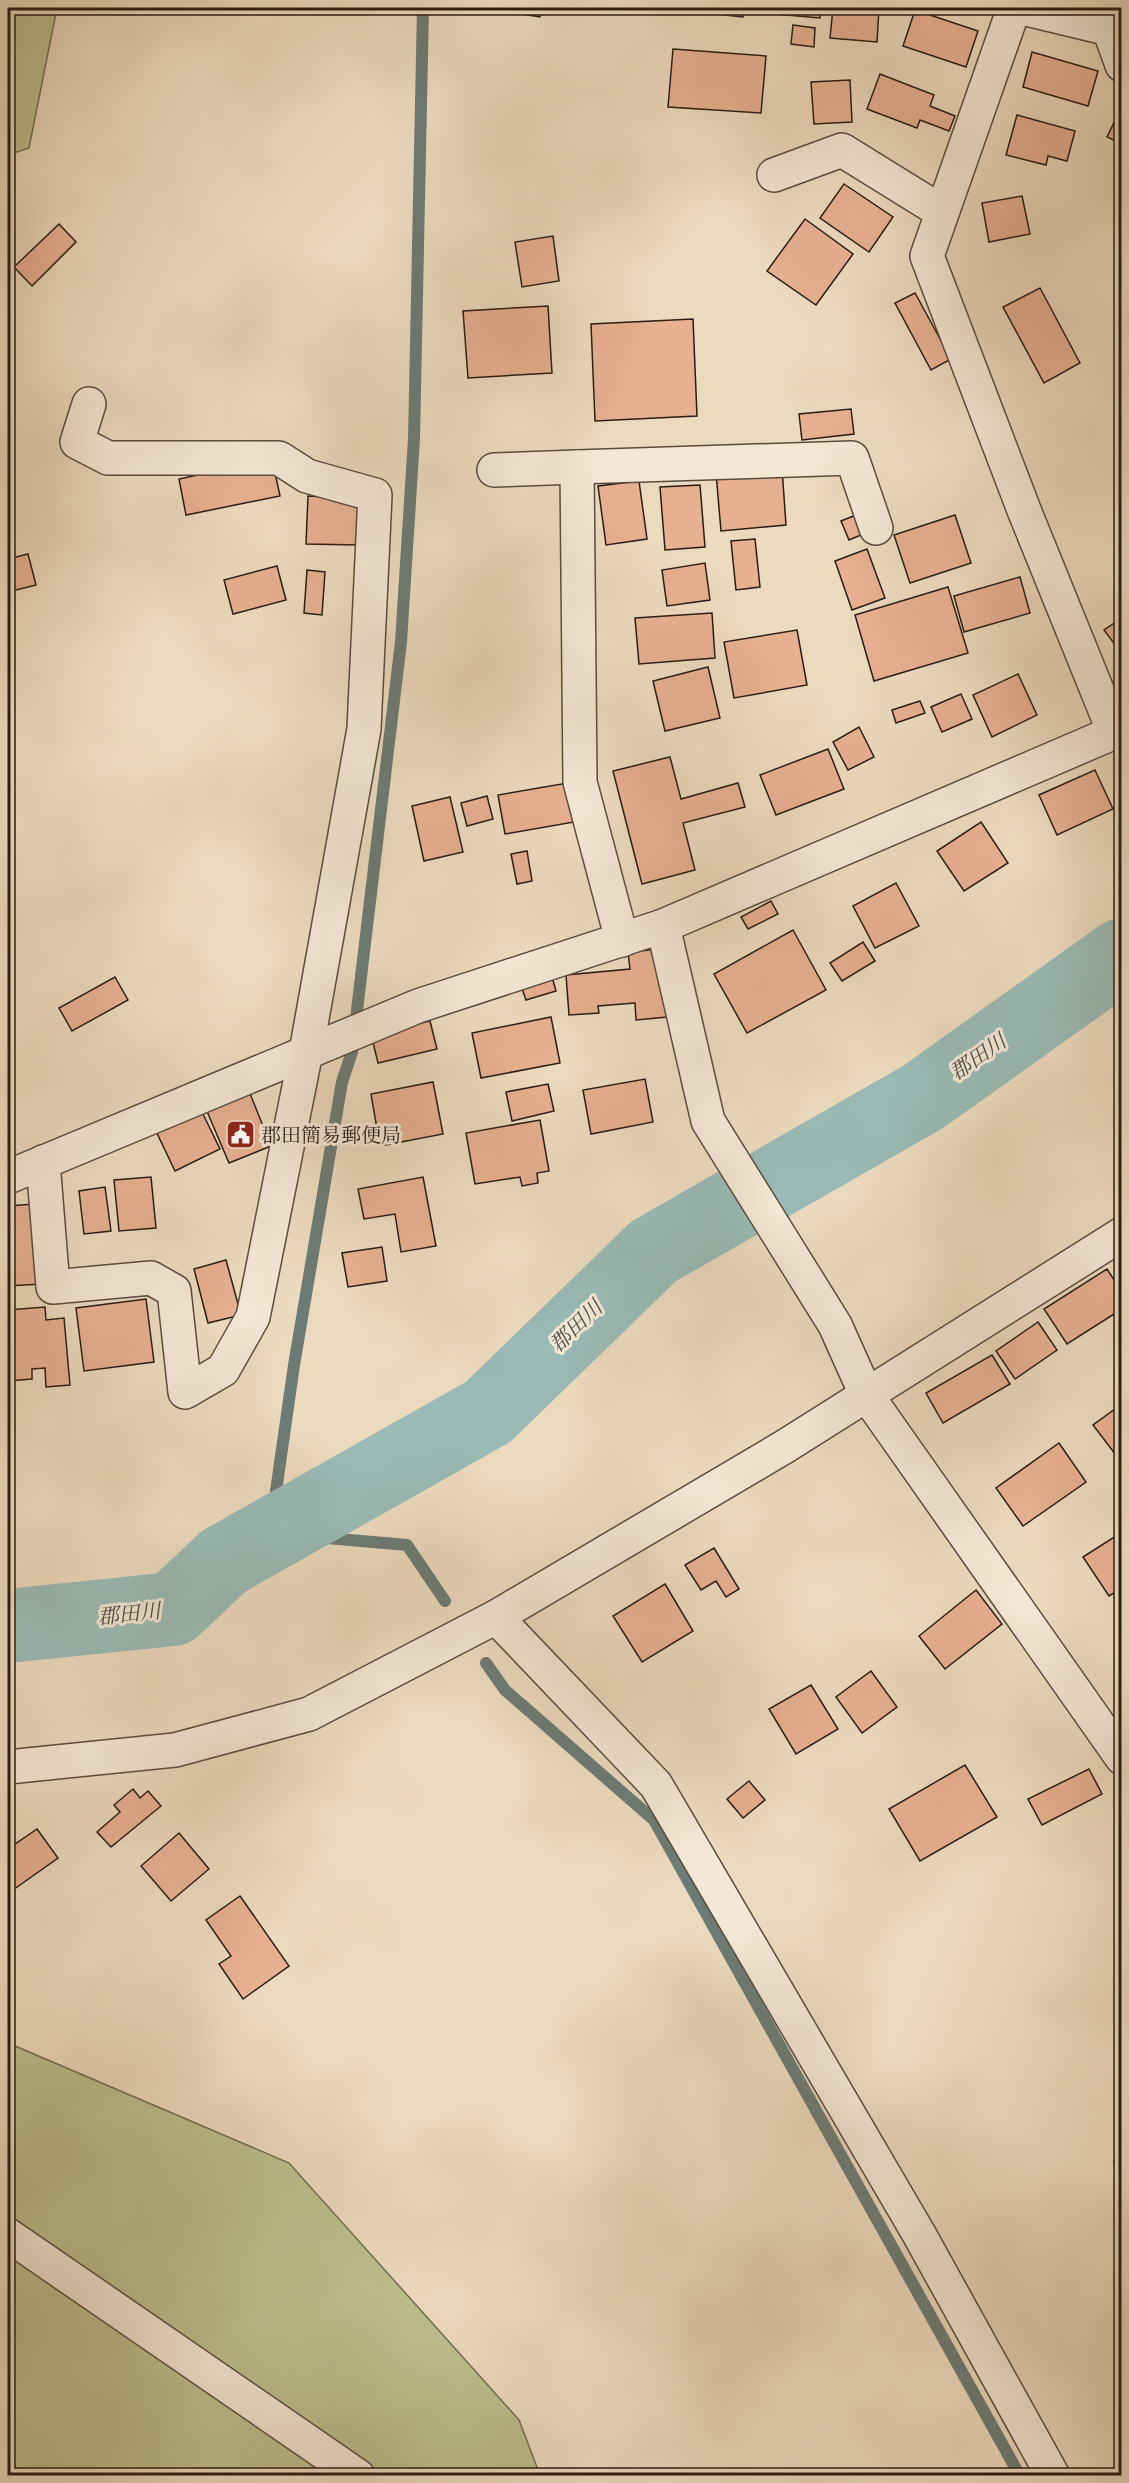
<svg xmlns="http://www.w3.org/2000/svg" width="1129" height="2483" viewBox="0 0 1129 2483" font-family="'EB Garamond','Noto Serif JP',serif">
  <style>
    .green { fill: #bcbe8e; stroke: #726d52; stroke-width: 1.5 }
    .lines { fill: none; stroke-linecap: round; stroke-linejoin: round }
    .stream { stroke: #6c7b75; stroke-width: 12 }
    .river { stroke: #99bab5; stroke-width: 74 }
    .building { fill: #e7b091; stroke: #281c15; stroke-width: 1.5 }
    .minor-casing { stroke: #594c3f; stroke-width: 36 }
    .tertiary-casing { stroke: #594c3f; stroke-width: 36 }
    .minor { stroke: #f3e7d5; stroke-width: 33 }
    .tertiary { stroke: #f3e7d5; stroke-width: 33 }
    .labels { text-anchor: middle; stroke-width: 6; stroke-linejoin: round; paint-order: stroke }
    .poi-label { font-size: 20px; fill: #281c15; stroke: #f3e7d5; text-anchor: start }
    .water-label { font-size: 21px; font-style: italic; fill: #4a4b45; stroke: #f3e7d5 }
  </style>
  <rect width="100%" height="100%" fill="#ecdabe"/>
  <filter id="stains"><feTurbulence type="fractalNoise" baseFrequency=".00333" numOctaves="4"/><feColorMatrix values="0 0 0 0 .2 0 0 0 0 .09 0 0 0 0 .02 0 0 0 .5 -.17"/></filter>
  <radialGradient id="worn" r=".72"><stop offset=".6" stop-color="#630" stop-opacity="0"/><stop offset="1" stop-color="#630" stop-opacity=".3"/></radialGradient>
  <g class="green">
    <path d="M8 8H57L29 148 8 155Z"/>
    <path d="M8 2043 289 2163 519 2420 540 2475H8Z"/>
  </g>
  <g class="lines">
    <g class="stream">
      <path d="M423 8 414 439 401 642 352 1052 342 1082 294 1365 270 1533 407 1545 445 1601"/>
      <path d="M486 1663 505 1690 654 1820 1020 2476"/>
    </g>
    <path class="river" d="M8 1626 173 1609 224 1561 488 1412 654 1251 923 1097 1122 955"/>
  </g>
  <g class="building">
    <path d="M509 8H541L540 17 508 12Z"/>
    <path d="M686 8H744L743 17 686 11Z"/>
    <path d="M762 8H821L820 18 762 13Z"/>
    <path d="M833 8H879L877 42 830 38Z"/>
    <path d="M915 10 978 31 966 67 903 46Z"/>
    <path d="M793 25 815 28 814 47 791 44Z"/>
    <path d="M673 49 766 56 761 113 668 107Z"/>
    <path d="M1032 52 1098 71 1088 106 1023 87Z"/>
    <path d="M880 74 934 95 930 106 955 116 949 131 920 120 917 128 867 109Z"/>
    <path d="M850 80 852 122 814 124 811 82Z"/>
    <path d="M1122 106V144L1107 137Z"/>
    <path d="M1017 115 1075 131 1067 161 1048 156 1046 165 1006 155Z"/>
    <path d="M844 184 893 217 869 252 820 218Z"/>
    <path d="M1022 196 1030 234 989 242 982 203Z"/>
    <path d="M805 219 853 254 816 305 767 271Z"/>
    <path d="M59 224 76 242 32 286 14 267Z"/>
    <path d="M553 236 559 281 522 287 515 242Z"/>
    <path d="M1040 288 1080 363 1044 383 1003 307Z"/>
    <path d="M915 293 951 359 931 370 895 303Z"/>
    <path d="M548 306 552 373 468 378 463 311Z"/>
    <path d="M693 319 697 416 595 421 591 324Z"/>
    <path d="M851 409 854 434 802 440 799 414Z"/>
    <path d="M272 459 280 496 186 515 179 479Z"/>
    <path d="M782 468 786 525 721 531 716 473Z"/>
    <path d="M639 481 647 539 606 545 598 486Z"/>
    <path d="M700 485 705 547 665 550 660 487Z"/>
    <path d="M308 496 361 499 359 545 306 544Z"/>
    <path d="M861 513 868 532 849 540 841 521Z"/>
    <path d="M955 515 971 563 910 583 894 535Z"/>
    <path d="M755 539 760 587 736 590 731 541Z"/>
    <path d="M867 549 885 598 852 610 835 561Z"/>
    <path d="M28 554 36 585 8 592V559Z"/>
    <path d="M705 563 710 600 667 606 662 570Z"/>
    <path d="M277 566 286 600 233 614 224 580Z"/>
    <path d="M307 570 325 572 322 615 304 613Z"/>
    <path d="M1020 577 1030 613 964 632 954 596Z"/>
    <path d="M948 587 968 653 874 681 855 615Z"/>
    <path d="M712 613 715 658 639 664 635 618Z"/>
    <path d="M1122 618V654L1104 630Z"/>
    <path d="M797 630 807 685 734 698 724 642Z"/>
    <path d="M708 667 720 718 665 731 653 681Z"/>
    <path d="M1018 674 1037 715 992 737 973 695Z"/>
    <path d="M961 694 972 719 942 732 931 707Z"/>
    <path d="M920 701 925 713 896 723 892 710Z"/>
    <path d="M859 727 874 757 848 770 833 742Z"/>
    <path d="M828 749 844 789 776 815 760 775Z"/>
    <path d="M1122 755V774L1114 759Z"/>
    <path d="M670 757 681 799 738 783 745 807 683 823 695 870 642 884 613 771Z"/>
    <path d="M1095 770 1113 809 1057 835 1039 795Z"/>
    <path d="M573 782 580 821 505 834 498 795Z"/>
    <path d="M487 796 493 819 467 826 461 803Z"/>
    <path d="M450 797 463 852 424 861 412 806Z"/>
    <path d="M981 822 1008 863 964 891 937 851Z"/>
    <path d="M527 851 532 881 517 884 511 854Z"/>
    <path d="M896 883 919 926 875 948 853 906Z"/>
    <path d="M771 901 778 914 748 929 741 917Z"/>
    <path d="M793 930 826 990 747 1033 714 974Z"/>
    <path d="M863 942 875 961 842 981 830 963Z"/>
    <path d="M661 949 667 1017 636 1020 635 1003 598 1006 599 1013 569 1015 566 975 630 969 628 952Z"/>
    <path d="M550 970 556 991 526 1000 519 980Z"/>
    <path d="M115 977 128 1000 72 1031 59 1008Z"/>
    <path d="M551 1017 560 1063 481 1078 472 1033Z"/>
    <path d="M430 1021 437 1049 378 1063 371 1034Z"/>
    <path d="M645 1079 653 1122 591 1134 583 1090Z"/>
    <path d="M433 1082 443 1134 380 1146 371 1094Z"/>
    <path d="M548 1084 554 1111 512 1121 506 1092Z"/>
    <path d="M249 1091 271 1146 229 1163 206 1109Z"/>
    <path d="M200 1108 220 1149 175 1171 155 1129Z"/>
    <path d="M540 1120 549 1171 537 1173 538 1183 522 1186 520 1177 475 1184 466 1133Z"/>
    <path d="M151 1177 156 1228 119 1231 114 1180Z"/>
    <path d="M423 1177 436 1246 401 1252 395 1214 364 1219 358 1189Z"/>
    <path d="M105 1187 111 1231 84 1234 79 1191Z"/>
    <path d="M34 1204 41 1284 8 1286V1206Z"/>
    <path d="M382 1247 387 1281 348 1287 342 1253Z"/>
    <path d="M226 1260 241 1315 208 1323 194 1269Z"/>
    <path d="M1107 1269 1122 1292V1309L1067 1344 1044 1309Z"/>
    <path d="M146 1299 154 1362 84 1371 76 1308Z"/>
    <path d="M45 1307 46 1320 64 1318 70 1385 46 1387 45 1368 32 1369V1379L8 1381V1310Z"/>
    <path d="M1038 1322 1057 1350 1015 1379 996 1351Z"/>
    <path d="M992 1355 1010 1384 943 1423 926 1393Z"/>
    <path d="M1122 1404V1463L1093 1425Z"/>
    <path d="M1059 1443 1086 1482 1023 1526 996 1488Z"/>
    <path d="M1122 1532V1588L1109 1596 1083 1557Z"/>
    <path d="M714 1548 739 1589 726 1597 716 1581 701 1590 685 1565Z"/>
    <path d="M665 1584 693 1631 642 1662 613 1616Z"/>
    <path d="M976 1590 1002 1624 945 1669 919 1636Z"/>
    <path d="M871 1671 897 1707 862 1733 836 1697Z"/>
    <path d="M811 1685 838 1729 796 1754 769 1709Z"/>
    <path d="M965 1765 997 1817 920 1861 889 1809Z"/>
    <path d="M1089 1769 1102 1794 1042 1825 1028 1799Z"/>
    <path d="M749 1781 765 1800 743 1818 727 1799Z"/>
    <path d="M133 1789 140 1798 148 1791 161 1806 111 1847 97 1832 120 1812 114 1805Z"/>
    <path d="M37 1829 58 1858 10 1892 8 1889V1849Z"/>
    <path d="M179 1833 209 1869 171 1901 141 1866Z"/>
    <path d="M240 1896 289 1966 243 1999 219 1964 231 1956 206 1920Z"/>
    <path d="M1122 2159V2203L1114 2161Z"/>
  </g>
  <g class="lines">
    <defs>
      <g id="minor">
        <path d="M1014 8 927 256 1024 510 1114 732"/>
        <path d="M1022 8 1122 32"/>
        <path d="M1109 29 1122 65"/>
        <path d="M774 175 842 150 942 212"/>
        <path d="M494 470 577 467"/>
        <path d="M663 926 708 1121 835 1325 866 1394 1122 1758"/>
        <path d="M622 940 580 782 577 467 852 458 876 528"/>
        <path d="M43 1162 53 1287 151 1278 174 1291 185 1392 223 1370 253 1317 306 1052 364 729 375 495 307 476 279 458H108L77 442 89 404"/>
        <path d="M8 1177 418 1006 663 926 1122 729"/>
        <path d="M496 1617 656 1785 919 2234 1053 2476"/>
        <path d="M8 2235 358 2476"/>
      </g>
      <path id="tertiary" d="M8 1767 175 1750 309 1714 496 1617 784 1447 1122 1234"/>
    </defs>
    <use href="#minor" class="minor-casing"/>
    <use href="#tertiary" class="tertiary-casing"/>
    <use href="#minor" class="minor"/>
    <use href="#tertiary" class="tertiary"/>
  </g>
  <defs>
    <symbol id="civic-square" viewBox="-11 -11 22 22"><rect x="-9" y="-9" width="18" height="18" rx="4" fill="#8f2418" stroke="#f3e7d5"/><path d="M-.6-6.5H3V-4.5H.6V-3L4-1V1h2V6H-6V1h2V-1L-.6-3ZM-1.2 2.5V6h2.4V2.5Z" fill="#fff"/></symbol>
  </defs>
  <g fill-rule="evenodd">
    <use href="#civic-square" x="224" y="1118" width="33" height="33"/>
  </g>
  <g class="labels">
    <g class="poi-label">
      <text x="261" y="1142">郡田簡易郵便局</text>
    </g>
    <g class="water-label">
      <text transform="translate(978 1057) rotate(-35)" y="7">郡田川</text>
      <text transform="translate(576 1326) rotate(-44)" y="7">郡田川</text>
      <text transform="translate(129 1614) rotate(-6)" y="7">郡田川</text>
    </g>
  </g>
  <rect width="1129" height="2483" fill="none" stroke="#ecdabe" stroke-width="30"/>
  <rect x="9" y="9" width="1111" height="2465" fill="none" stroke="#281c15" stroke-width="3"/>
  <rect x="15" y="15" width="1099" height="2453" fill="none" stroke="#281c15" stroke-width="1.5"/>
  <rect width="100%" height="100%" filter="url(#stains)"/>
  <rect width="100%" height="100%" fill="url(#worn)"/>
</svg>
